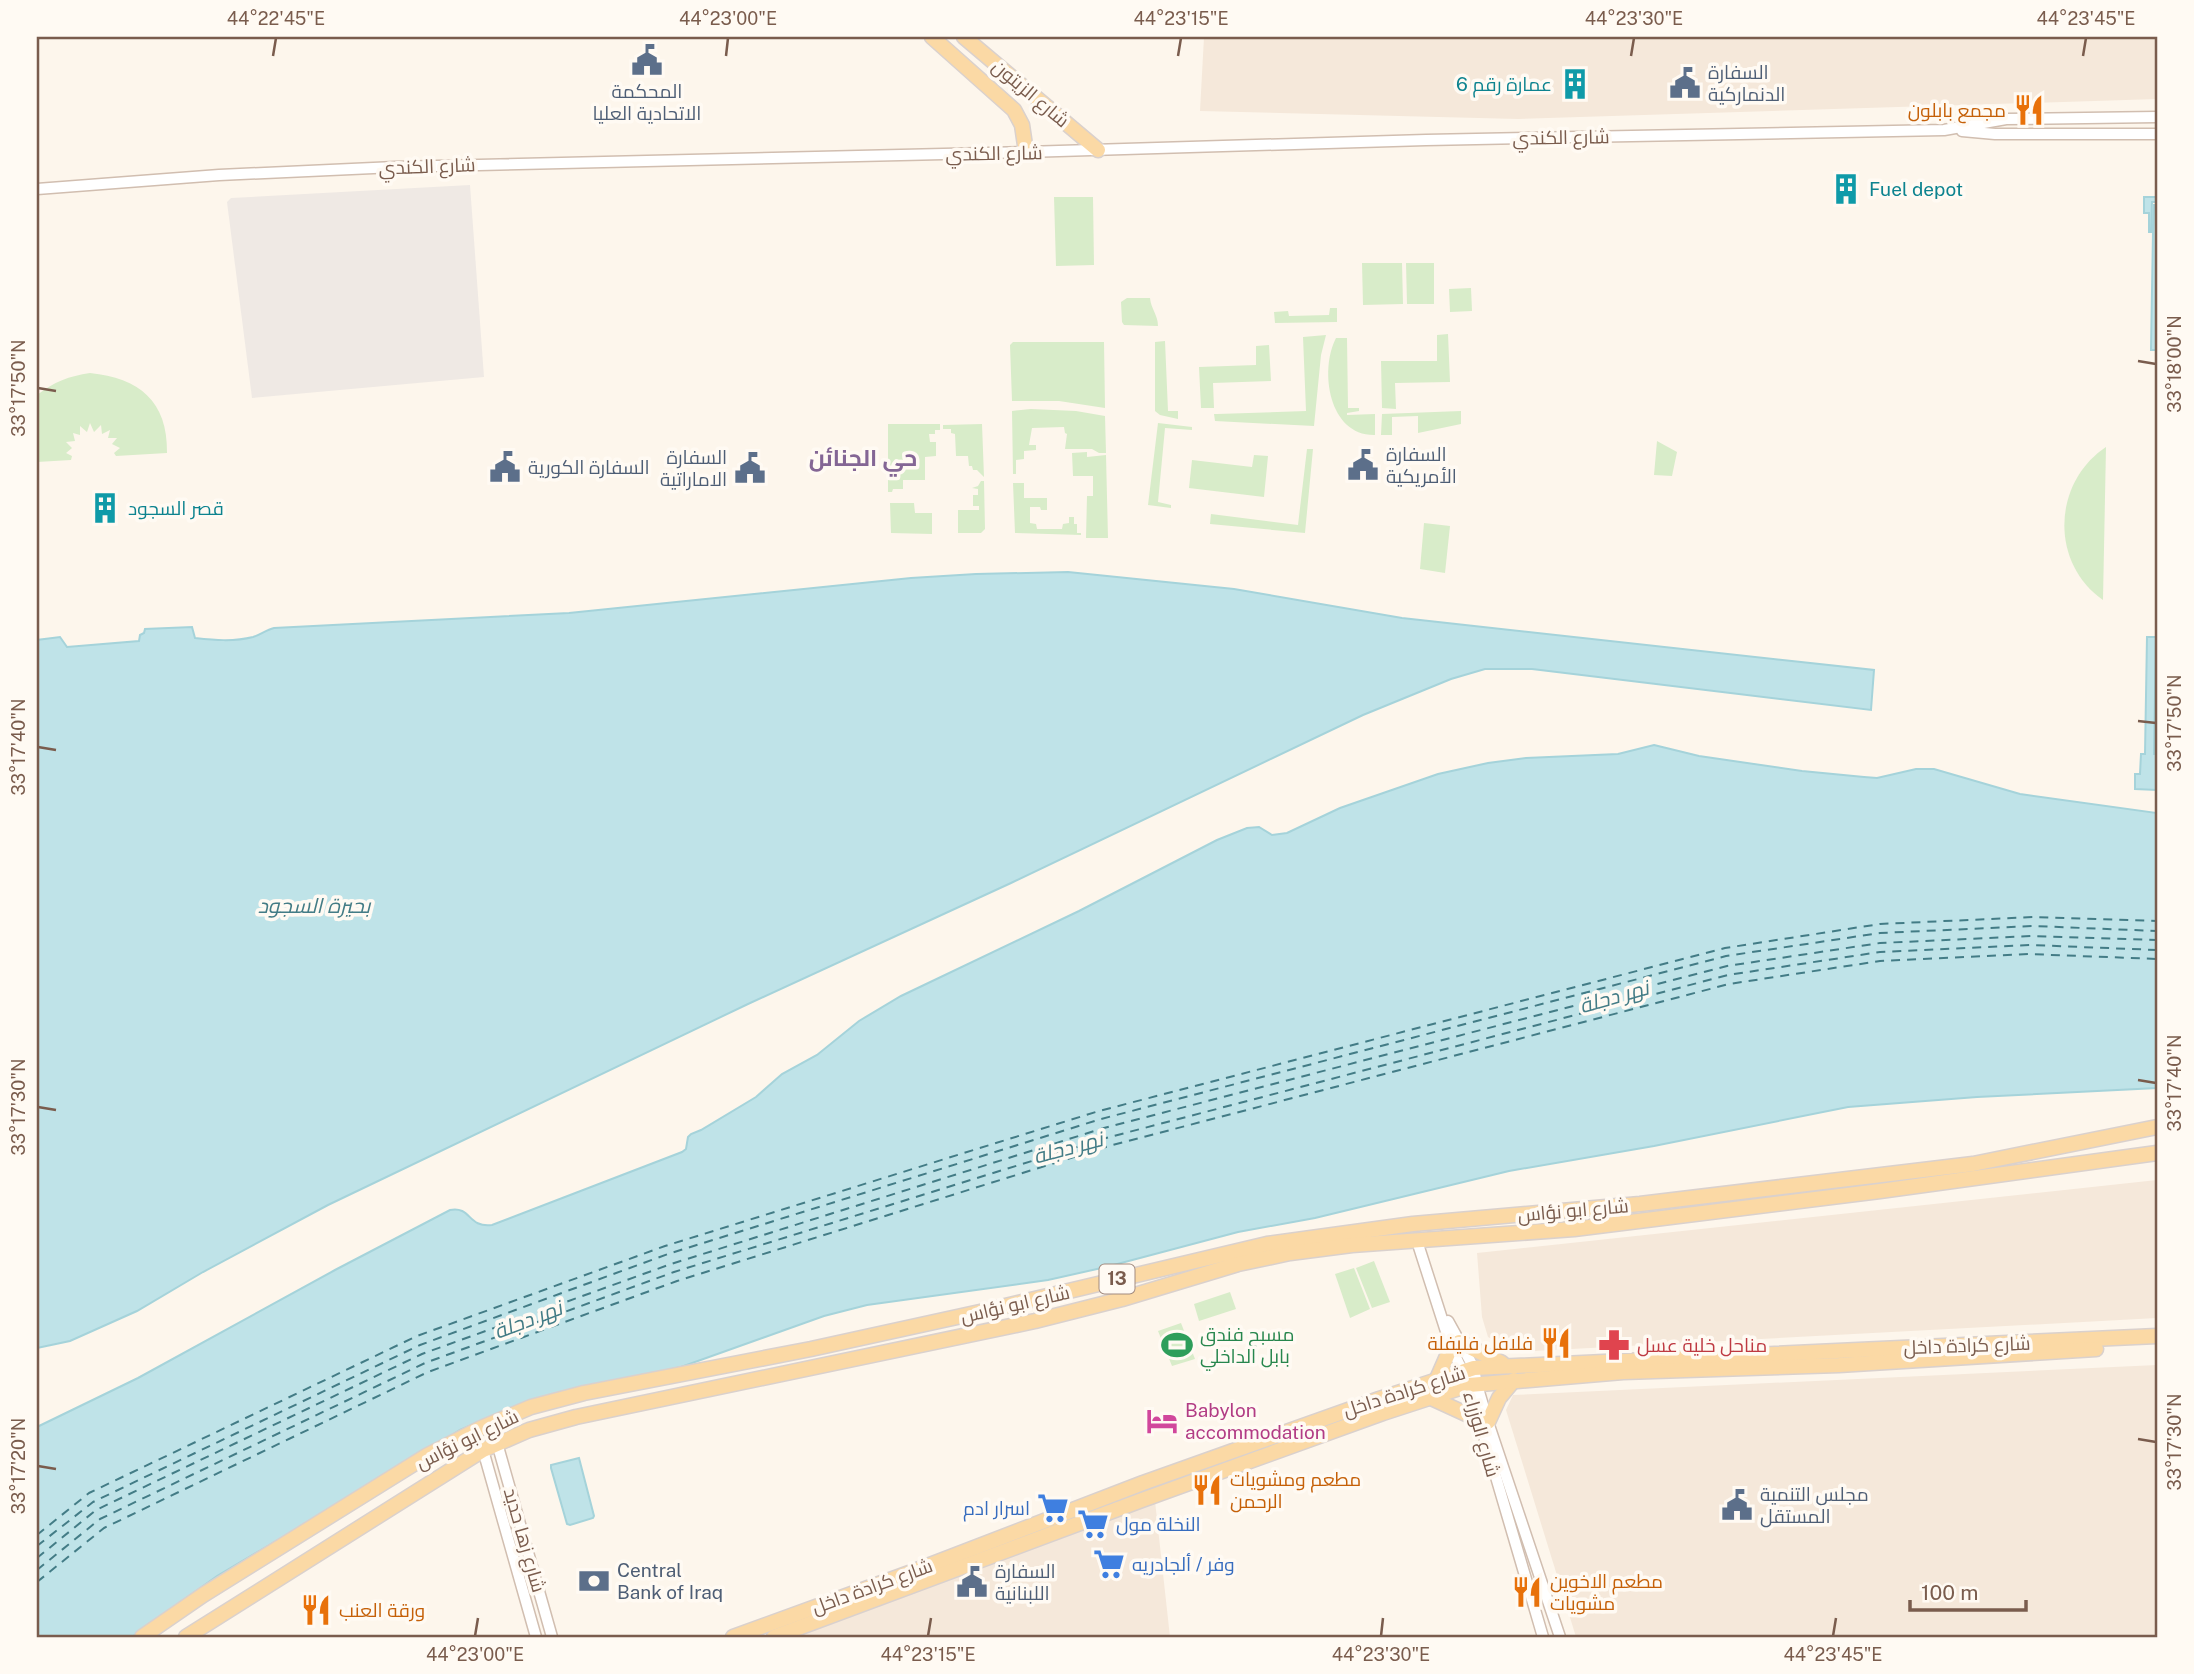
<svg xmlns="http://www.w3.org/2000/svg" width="2194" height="1674" viewBox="0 0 2194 1674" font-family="'Public Sans',Cairo,sans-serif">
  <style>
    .residential { fill: #f5e8da }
    .industrial { fill: #efe9e4 }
    .green { fill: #d8ecc9 }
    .water { fill: #bfe3e8; stroke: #a5d3da; stroke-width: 2 }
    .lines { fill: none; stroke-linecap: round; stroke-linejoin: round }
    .ferry { stroke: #437c86; stroke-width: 2; stroke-dasharray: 9 7; stroke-linecap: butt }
    .minor-casing { stroke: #d1beb0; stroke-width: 13 }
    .major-casing { stroke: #dad1cd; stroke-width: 17 }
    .minor { stroke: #fff; stroke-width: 10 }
    .major { stroke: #fbd9a5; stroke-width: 14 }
    .ticks { fill: none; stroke: #7a5c4d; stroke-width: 2.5 }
    .labels { text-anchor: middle; stroke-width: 7; stroke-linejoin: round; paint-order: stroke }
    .shield { fill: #fffaf3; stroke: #a28b7f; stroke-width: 2 }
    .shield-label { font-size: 18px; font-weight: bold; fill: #7a5c4d }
    .service-label { font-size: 19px; fill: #4e5e75; stroke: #fffaf3; text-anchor: start }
    .culture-label { font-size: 19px; fill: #0d838f; stroke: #fffaf3; text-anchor: start }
    .street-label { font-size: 19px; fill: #7a5c4d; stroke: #fffaf3 }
    .food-label { font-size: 19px; fill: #c56008; stroke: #fffaf3; text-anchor: start }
    .leisure-label { font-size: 19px; fill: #27864d; stroke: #fffaf3; text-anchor: start }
    .health-label { font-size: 19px; fill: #be3a42; stroke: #fffaf3; text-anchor: start }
    .hotel-label { font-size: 19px; fill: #b23c85; stroke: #fffaf3; text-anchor: start }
    .shop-label { font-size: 19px; fill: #366cbe; stroke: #fffaf3; text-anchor: start }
    .water-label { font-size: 21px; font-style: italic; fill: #437c86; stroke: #fffaf3 }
    .quarter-label { font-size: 23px; font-weight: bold; fill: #846695; stroke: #fffaf3 }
    .neatline { fill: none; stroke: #7a5c4d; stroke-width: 2.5 }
    .ticks-label { font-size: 18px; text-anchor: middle; fill: #7a5c4d }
  </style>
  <rect width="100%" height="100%" fill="#fdf6ec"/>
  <g class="residential">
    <path d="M1204 37H2157V99L1518 119 1200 111Z"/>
    <path d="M2157 1180V1318L1516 1352 1488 1337 1482 1317 1477 1253Z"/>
    <path d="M2157 1365V1637H1576L1506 1410 1513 1395Z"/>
    <path d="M1155 1501 1170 1637H796Z"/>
  </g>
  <path class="industrial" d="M470 185 484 377 252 398 227 202 231 198Z"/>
  <g class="green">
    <path d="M1054 197H1093L1094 265 1056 266Z"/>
    <path d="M1362 263H1402L1403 304 1363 305Z"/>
    <path d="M1406 263H1434V304H1407Z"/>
    <path d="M1471 288 1472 311 1450 312 1449 289Z"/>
    <path d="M1127 298H1150C1151 309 1158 315 1158 326L1124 325 1122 322 1121 302Z"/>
    <path d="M1330 308H1337V322L1275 323 1274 312 1288 311 1289 316 1329 315Z"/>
    <path d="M1448 334 1450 382 1395 383 1396 409 1382 408 1381 361H1437V335Z"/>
    <path d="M1326 335 1321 355 1314 426 1215 421 1214 414H1217L1306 411 1303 337Z"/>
    <path d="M1336 338H1347L1348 408H1359V411L1347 413V415L1375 414V435C1329 436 1319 371 1336 338Z"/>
    <path d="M1165 341 1168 411H1178V419L1160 415 1155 411V342Z"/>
    <path d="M1013 342H1104L1105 408 1059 401H1012L1010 345Z"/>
    <path d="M1269 345 1271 381 1213 383 1214 408H1201L1199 367 1256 365V346Z"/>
    <path d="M90 373C139 378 168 401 167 453L116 456 114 453 120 448 112 444 117 438H108L110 430 102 434 101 425 94 432 90 423 87 432 80 426V435L73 433 75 441 66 442 72 448 66 453 72 456 71 460 37 462V395C54 382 69 376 90 373Z"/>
    <path d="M1031 409 1076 411 1105 416 1106 453H1099L1092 449H1065L1067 434 1065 433 1064 427 1032 428 1029 445H1036V450L1024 451V459L1016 460V474H1013L1012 411Z"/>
    <path d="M1461 411V424L1418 433V416L1392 417V435H1381L1382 414Z"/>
    <path d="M1158 423 1192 427V430L1165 428 1158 502 1171 505V508L1148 505Z"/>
    <path d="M888 424H940V430H935V434H929L930 442H936V456L925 457V480H903V489H893L892 492H888Z"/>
    <path d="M982 424 984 477 977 470H973L972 466H969L968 456H956L955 434 951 433V429H943V425Z"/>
    <path d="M1657 441 1677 452 1672 476 1654 475Z"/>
    <path d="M2106 447 2103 600C2050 563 2052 483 2106 447Z"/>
    <path d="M1307 449H1313L1305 533 1210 524 1211 514 1298 525Z"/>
    <path d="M1087 452V457L1106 455 1108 538H1086L1087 496H1093V476H1073L1072 453Z"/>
    <path d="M1254 455 1268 456 1264 497 1189 488 1192 460 1252 467Z"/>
    <path d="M981 481H984L985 529 981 533H958V510H979V506H973V495H978V489L972 488 978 486Z"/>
    <path d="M1013 483H1024V498H1047V510H1041L1040 507H1030V523L1036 524 1037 529H1062L1063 524 1069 523V517H1074V524H1077V533H1081V535L1015 533Z"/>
    <path d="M890 503H914L915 513H932V534L891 533Z"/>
    <path d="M1424 523 1450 526 1445 573 1420 569Z"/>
    <path d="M1374 1261 1390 1302 1372 1308 1356 1268Z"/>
    <path d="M1354 1268 1370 1309 1350 1318 1335 1274Z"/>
    <path d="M1230 1292 1236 1309 1199 1321 1194 1304Z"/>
    <path d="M1181 1323 1195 1359 1172 1366 1158 1331Z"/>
  </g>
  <g class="water">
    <path d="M2144 197H2157V202H2152L2151 230H2153L2154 205H2157V350H2151L2153 232H2149V213H2144Z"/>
    <path d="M1068 572 1234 589 1402 618 1874 670 1871 710 1532 669H1485L1451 679 1363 715 1011 883 748 1004 328 1205 203 1272 137 1311 70 1341 37 1348V640L60 637 67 647 139 641 140 635 144 633 145 629 192 627 195 638C214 640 233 642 253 637 260 635 266 630 274 628L569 613 911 578 976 574Z"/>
    <path d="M2147 637H2156L2154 754H2157V790L2135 789V774H2140L2141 754H2145Z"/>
    <path d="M1654 745 1699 756 1802 771 1864 777 1877 778 1916 769H1934L2020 794 2157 813V1088L1977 1097 1848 1107 1654 1146 1509 1171 1315 1218 1238 1232 1106 1267 1048 1280 867 1305 824 1316 681 1367 531 1400 460 1430 397 1470 217 1576 132 1637H37V1427L138 1378 335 1270 450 1210C472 1206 467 1228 492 1225L682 1152 686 1149 688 1137 691 1134 701 1130 756 1097 782 1074 817 1055 859 1021 901 996 1079 911 1217 840 1247 828 1259 827 1272 835 1287 833 1340 808 1438 774 1488 763 1526 758 1618 754Z"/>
    <path d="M579 1458 594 1516 593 1518 570 1525 567 1524 551 1468V1465Z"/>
  </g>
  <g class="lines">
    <g class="ferry">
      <path d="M37 1535 89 1493 417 1336 665 1246 1099 1111 1725 948 1880 924 2034 917 2157 921"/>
      <path d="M37 1546 93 1502 420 1345 668 1254 1101 1119 1726 956 1880 933 2033 926 2157 931"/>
      <path d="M37 1558 96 1510 422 1354 671 1264 1104 1128 1727 966 1880 943 2031 936 2157 940"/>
      <path d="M37 1570 100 1519 425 1363 674 1272 1106 1138 1728 975 1880 952 2030 945 2157 950"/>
      <path d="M37 1582 104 1528 428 1372 677 1281 1109 1146 1729 984 1880 961 2028 954 2157 959"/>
    </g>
    <defs>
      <g id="minor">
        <path d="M1962 131 1995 134H2157"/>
        <path d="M37 189 219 175 395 167 1026 152 1426 140 1944 130 2006 119 2157 117"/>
        <path d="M1417 1241 1451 1347 1469 1385 1543 1637"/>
        <path d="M1448 1321 1474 1368 1477 1385 1488 1422 1560 1637"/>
        <path d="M497 1443 552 1637"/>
        <path d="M483 1450 536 1637"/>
      </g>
      <g id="major">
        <path d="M932 37 1014 110 1022 125 1026 152"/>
        <path d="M964 37 1098 150"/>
        <path d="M1459 1342 1502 1363"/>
        <path d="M1437 1379 1451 1347"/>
        <path d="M1429 1397 1477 1419"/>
        <path d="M1488 1422 1499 1398 1514 1380"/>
        <path d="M142 1637 203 1595 428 1455 481 1428 531 1407 584 1393 811 1349 980 1312 1267 1244 1413 1224 1640 1204 1973 1164 2157 1127"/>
        <path d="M186 1637 483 1450 529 1430 576 1417 1035 1321 1122 1299 1238 1264 1290 1253 1352 1245 1574 1229 1880 1191 2157 1153"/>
        <path d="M733 1637 909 1573 1143 1483 1379 1399 1474 1368 2157 1336"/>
        <path d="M774 1637 1142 1500 1383 1413 1469 1385 1623 1372 1839 1365 2096 1349"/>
      </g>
    </defs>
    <use href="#minor" class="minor-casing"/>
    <use href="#major" class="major-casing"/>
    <use href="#minor" class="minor"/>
    <use href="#major" class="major"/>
  </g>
  <path class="ticks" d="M273 56 276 38M726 56 728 38M1178 56 1181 38M1631 56 1634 38M2083 56 2086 38M2138 361 2156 364M38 388 56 391M2138 721 2156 723M38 747 56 750M2138 1080 2156 1083M38 1107 56 1110M2138 1439 2156 1442M38 1466 56 1469M475 1636 478 1618M928 1636 931 1618M1381 1636 1383 1618M1833 1636 1836 1618"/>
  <defs>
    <symbol id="civic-bare" viewBox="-9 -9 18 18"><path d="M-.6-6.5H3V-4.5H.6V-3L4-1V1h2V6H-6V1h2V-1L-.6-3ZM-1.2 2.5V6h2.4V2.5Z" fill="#5c6f8a" stroke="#fffaf3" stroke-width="2.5" paint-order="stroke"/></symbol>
    <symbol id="building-bare" viewBox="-9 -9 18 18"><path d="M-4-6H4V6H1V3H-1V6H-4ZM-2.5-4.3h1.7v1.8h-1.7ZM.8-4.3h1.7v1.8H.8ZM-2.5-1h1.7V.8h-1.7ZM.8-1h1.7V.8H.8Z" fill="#0f9aa8" stroke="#fffaf3" stroke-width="2.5" paint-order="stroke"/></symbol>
    <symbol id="restaurant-bare" viewBox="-9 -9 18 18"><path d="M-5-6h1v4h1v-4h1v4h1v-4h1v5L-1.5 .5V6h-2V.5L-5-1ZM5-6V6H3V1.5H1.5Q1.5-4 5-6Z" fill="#e8710a" stroke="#fffaf3" stroke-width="2.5" paint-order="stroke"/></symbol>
    <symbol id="stadium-bare" viewBox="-9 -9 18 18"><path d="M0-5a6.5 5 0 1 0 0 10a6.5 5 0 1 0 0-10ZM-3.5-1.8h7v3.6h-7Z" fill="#2e9e5b" stroke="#fffaf3" stroke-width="2.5" paint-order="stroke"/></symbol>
    <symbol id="pharmacy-bare" viewBox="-9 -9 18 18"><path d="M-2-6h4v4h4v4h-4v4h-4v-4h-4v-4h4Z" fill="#e0444e" stroke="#fffaf3" stroke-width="2.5" paint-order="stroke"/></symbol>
    <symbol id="hotel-bare" viewBox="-9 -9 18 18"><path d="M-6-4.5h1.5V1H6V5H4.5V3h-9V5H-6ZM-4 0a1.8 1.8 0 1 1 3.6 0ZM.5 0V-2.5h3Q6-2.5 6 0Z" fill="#d1479c" stroke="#fffaf3" stroke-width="2.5" paint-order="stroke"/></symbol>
    <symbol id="supermarket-bare" viewBox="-9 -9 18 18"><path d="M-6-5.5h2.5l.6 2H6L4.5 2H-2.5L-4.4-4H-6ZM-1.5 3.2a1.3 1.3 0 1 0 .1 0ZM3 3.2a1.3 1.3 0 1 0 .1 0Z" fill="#3f7fe0" stroke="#fffaf3" stroke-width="2.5" paint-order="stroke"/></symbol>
    <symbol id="bank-bare" viewBox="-9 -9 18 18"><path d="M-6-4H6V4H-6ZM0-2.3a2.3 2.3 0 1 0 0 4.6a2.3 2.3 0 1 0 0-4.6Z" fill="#5c6f8a" stroke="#fffaf3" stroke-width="2.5" paint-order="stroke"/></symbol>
  </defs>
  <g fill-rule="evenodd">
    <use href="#civic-bare" x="625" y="38" width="44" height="44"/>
    <use href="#civic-bare" x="1663" y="61" width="44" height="44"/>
    <use href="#building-bare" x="1553" y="62" width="44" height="44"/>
    <use href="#restaurant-bare" x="2007" y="88" width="44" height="44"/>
    <use href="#building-bare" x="1824" y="167" width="44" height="44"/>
    <use href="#civic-bare" x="1341" y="443" width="44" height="44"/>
    <use href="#civic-bare" x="483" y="445" width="44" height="44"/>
    <use href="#civic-bare" x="728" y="446" width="44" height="44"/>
    <use href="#building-bare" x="83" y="486" width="44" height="44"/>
    <use href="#restaurant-bare" x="1534" y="1321" width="44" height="44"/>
    <use href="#stadium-bare" x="1155" y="1323" width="44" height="44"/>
    <use href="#pharmacy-bare" x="1592" y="1323" width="44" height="44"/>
    <use href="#hotel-bare" x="1140" y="1399" width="44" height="44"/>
    <use href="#restaurant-bare" x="1185" y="1468" width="44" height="44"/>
    <use href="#civic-bare" x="1715" y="1483" width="44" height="44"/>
    <use href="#supermarket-bare" x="1031" y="1486" width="44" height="44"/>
    <use href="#supermarket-bare" x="1071" y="1502" width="44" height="44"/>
    <use href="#supermarket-bare" x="1087" y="1542" width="44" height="44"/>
    <use href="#bank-bare" x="572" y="1559" width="44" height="44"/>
    <use href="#civic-bare" x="950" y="1560" width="44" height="44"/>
    <use href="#restaurant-bare" x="1505" y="1570" width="44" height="44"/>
    <use href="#restaurant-bare" x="294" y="1588" width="44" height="44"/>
  </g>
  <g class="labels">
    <rect class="shield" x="1099.5" y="1264.5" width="35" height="29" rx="5"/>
    <g class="shield-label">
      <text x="1117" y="1285">13</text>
    </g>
    <g class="service-label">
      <text x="1708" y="79">السفارة<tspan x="1708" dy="22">الدنماركية</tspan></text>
      <text x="647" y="98" text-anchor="middle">المحكمة<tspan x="647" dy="22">الاتحادية العليا</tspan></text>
      <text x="1386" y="461">السفارة<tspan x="1386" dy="22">الأمريكية</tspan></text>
      <text x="727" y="464" text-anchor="end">السفارة<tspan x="727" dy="22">الاماراتية</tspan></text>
      <text x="528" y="474">السفارة الكورية</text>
      <text x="1760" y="1501">مجلس التنمية<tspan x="1760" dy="22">المستقل</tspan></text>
      <text x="617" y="1577">Central<tspan x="617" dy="22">Bank of Iraq</tspan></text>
      <text x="995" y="1578">السفارة<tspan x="995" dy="22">اللبنانية</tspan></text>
    </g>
    <g class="culture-label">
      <text x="1552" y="91" text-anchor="end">عمارة رقم 6</text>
      <text x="1869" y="196">Fuel depot</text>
      <text x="128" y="515">قصر السجود</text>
    </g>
    <g class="street-label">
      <text transform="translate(1031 93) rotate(40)" y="7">شارع الزيتون</text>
      <text transform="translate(1561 137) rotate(-1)" y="7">شارع الكندي</text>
      <text transform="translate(994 153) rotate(-1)" y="7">شارع الكندي</text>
      <text transform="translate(427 166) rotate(-2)" y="7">شارع الكندي</text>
      <text transform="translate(1573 1210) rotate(-5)" y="7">شارع ابو نؤاس</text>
      <text transform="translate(1015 1304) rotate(-13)" y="7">شارع ابو نؤاس</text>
      <text transform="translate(1967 1345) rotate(-2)" y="7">شارع كرادة داخل</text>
      <text transform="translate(1404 1391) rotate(-18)" y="7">شارع كرادة داخل</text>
      <text transform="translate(1482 1434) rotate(74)" y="7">شارع الوزراء</text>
      <text transform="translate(467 1439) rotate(-26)" y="7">شارع ابو نؤاس</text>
      <text transform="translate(525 1540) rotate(74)" y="7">شارع زها حديد</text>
      <text transform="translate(872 1586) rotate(-20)" y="7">شارع كرادة داخل</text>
    </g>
    <g class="food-label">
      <text x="2006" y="117" text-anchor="end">مجمع بابلون</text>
      <text x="1533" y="1350" text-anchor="end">فلافل فليفلة</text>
      <text x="1230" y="1486">مطعم ومشويات<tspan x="1230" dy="22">الرحمن</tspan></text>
      <text x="1550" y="1588">مطعم الاخوين<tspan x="1550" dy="22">مشويات</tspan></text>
      <text x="339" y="1617">ورقة العنب</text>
    </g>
    <g class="leisure-label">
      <text x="1200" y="1341">مسبح فندق<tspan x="1200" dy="22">بابل الداخلي</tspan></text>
    </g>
    <g class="health-label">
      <text x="1637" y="1352">مناحل خلية عسل</text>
    </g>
    <g class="hotel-label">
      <text x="1185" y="1417">Babylon<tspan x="1185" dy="22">accommodation</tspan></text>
    </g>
    <g class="shop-label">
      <text x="1030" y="1515" text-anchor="end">اسرار ادم</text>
      <text x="1116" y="1531">النخلة مول</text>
      <text x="1132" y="1571">وفر / ألجادريه</text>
    </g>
    <g class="water-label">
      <text x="314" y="913">بحيرة السجود</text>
      <text transform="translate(1614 997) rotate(-16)" y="7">نهر دجلة</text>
      <text transform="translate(1068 1148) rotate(-15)" y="7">نهر دجلة</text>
      <text transform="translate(528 1320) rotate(-21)" y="7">نهر دجلة</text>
    </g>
    <g class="quarter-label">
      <text x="863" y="466">حي الجنائن</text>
    </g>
  </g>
  <rect width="2194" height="1674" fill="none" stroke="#fffaf3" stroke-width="77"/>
  <path d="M1910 1600v10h116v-10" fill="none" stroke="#7a5c4d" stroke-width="3.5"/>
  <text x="1921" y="1600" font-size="21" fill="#7a5c4d" stroke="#fffaf3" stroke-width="5" paint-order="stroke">100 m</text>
  <rect x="38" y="38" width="2118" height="1598" class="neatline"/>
  <g class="ticks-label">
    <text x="276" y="25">44°22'45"E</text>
    <text x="728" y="25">44°23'00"E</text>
    <text x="1181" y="25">44°23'15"E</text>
    <text x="1634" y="25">44°23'30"E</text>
    <text x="2086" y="25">44°23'45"E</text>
    <text transform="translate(2175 364) rotate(-90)" y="6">33°18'00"N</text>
    <text transform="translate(19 388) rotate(-90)" y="6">33°17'50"N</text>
    <text transform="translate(2175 723) rotate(-90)" y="6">33°17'50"N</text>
    <text transform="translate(19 747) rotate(-90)" y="6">33°17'40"N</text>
    <text transform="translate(2175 1083) rotate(-90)" y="6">33°17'40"N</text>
    <text transform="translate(19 1107) rotate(-90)" y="6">33°17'30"N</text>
    <text transform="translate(2175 1442) rotate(-90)" y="6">33°17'30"N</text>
    <text transform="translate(19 1466) rotate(-90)" y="6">33°17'20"N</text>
    <text x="475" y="1661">44°23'00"E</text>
    <text x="928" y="1661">44°23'15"E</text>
    <text x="1381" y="1661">44°23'30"E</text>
    <text x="1833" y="1661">44°23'45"E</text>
  </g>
</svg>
